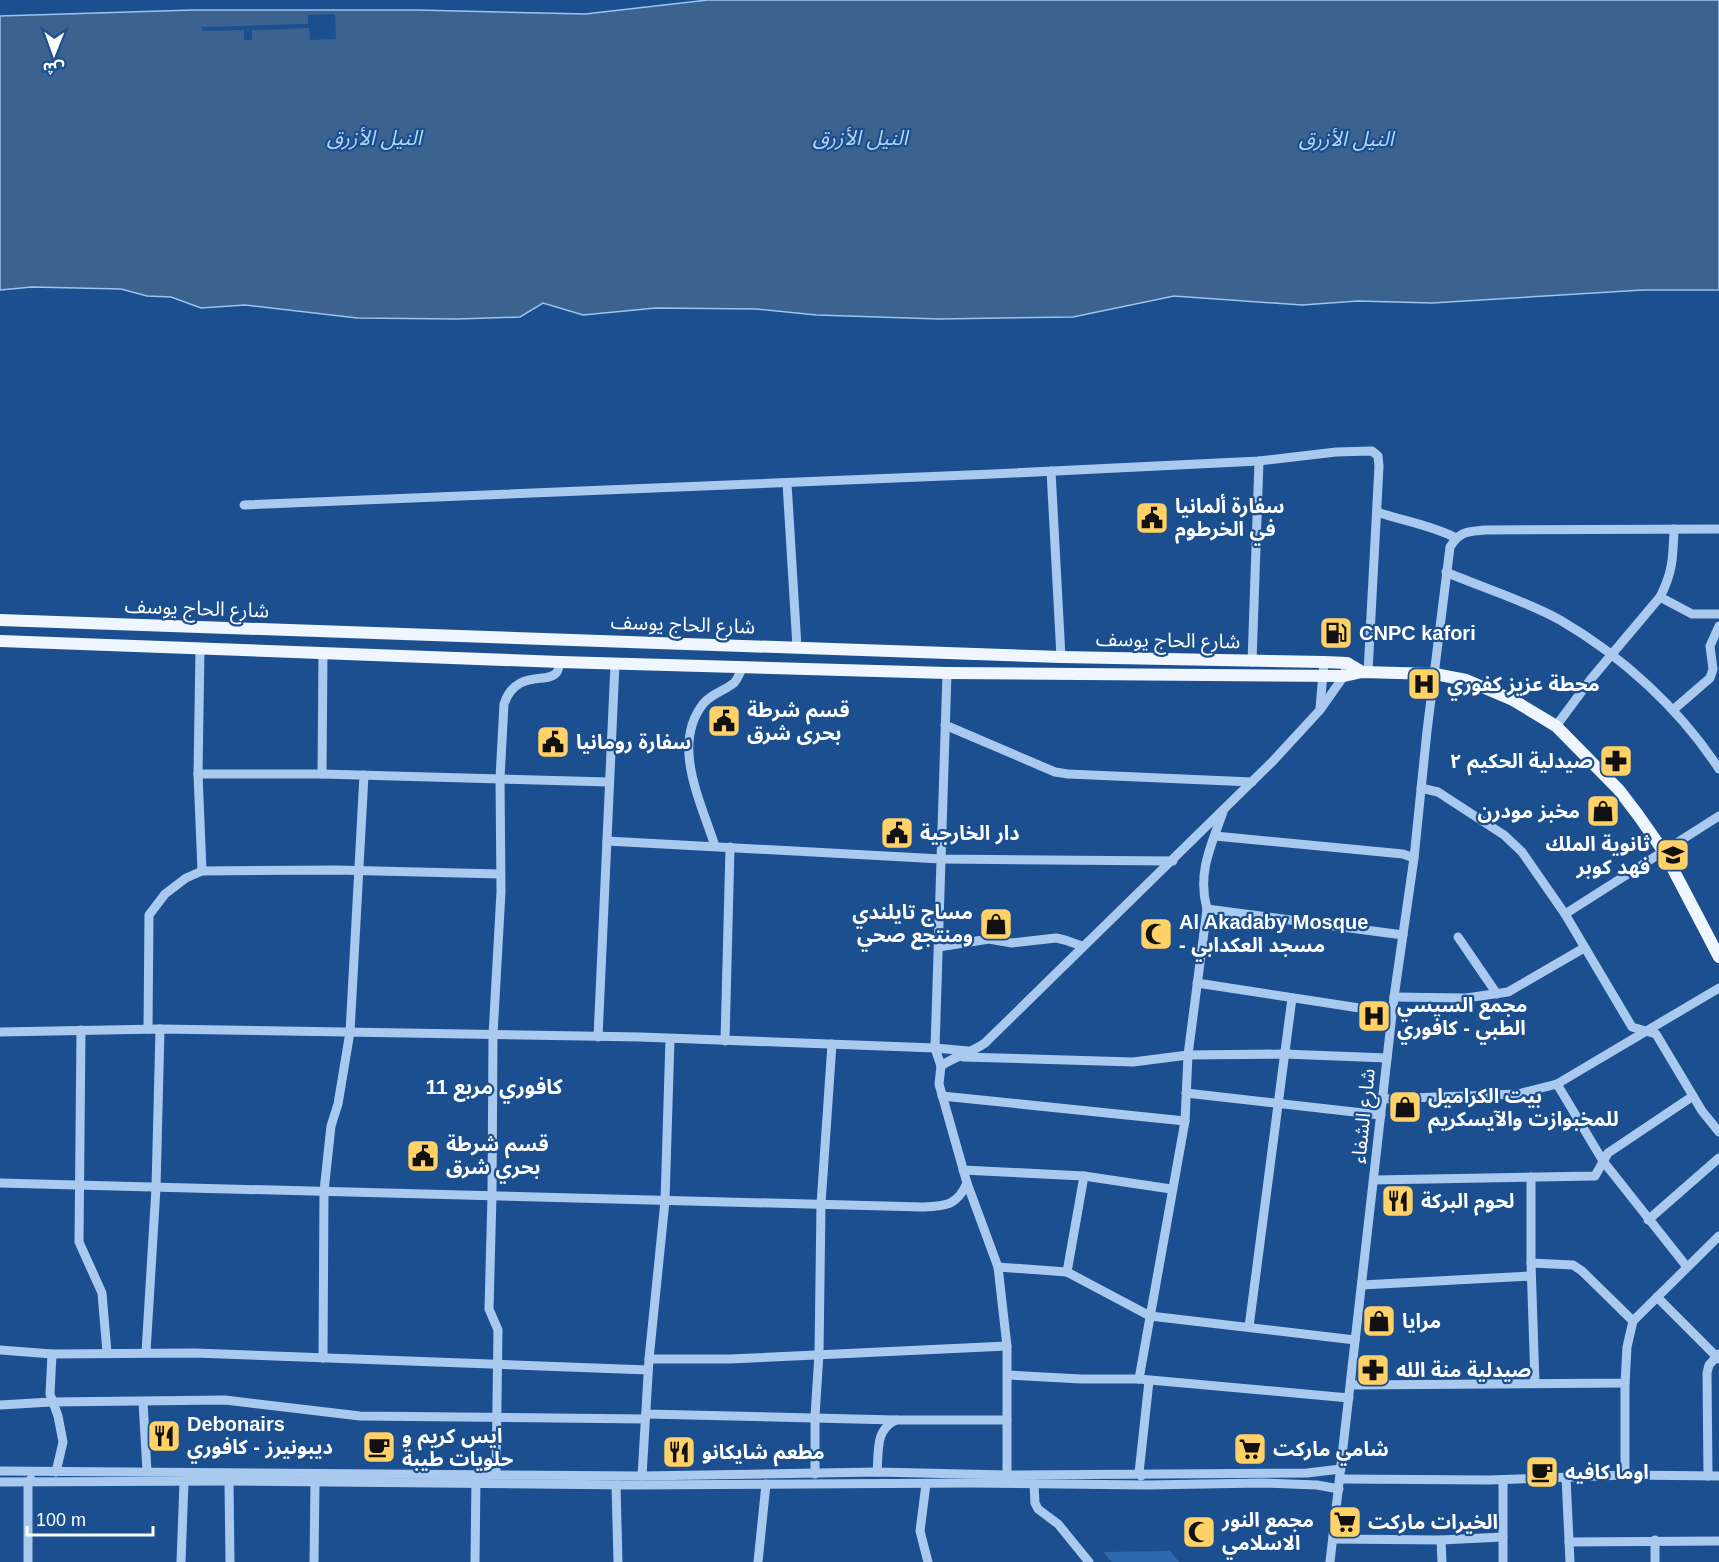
<svg xmlns="http://www.w3.org/2000/svg" width="1719" height="1562" viewBox="0 0 1719 1562" font-family="Helvetica,'Noto Sans Arabic',sans-serif">
  <style>
    .green { fill: #2e69ad }
    .water { fill: #3c6290; stroke: #9cc4f0; stroke-width: 1.5 }
    .pier { fill: #1b4f8f }
    .lines { fill: none; stroke-linecap: round; stroke-linejoin: round }
    .minor { stroke: #a9c9ee; stroke-width: 9 }
    .major { stroke: #f0f6ff; stroke-width: 12 }
    .labels { text-anchor: middle; stroke-width: 4.5; stroke-linejoin: round; paint-order: stroke }
    .poi-label { font-size: 20px; font-weight: bold; fill: #fff; stroke: #1b4f8f; text-anchor: start }
    .street-label { font-size: 20px; fill: #fff; stroke: #1b4f8f }
    .water-label { font-size: 21px; font-style: italic; fill: #b5d3f5; stroke: #1b4f8f }
    .neighbourhood-label { font-size: 21px; font-weight: bold; fill: #fff; stroke: #1b4f8f }
  </style>
  <rect width="100%" height="100%" fill="#1b4f8f"/>
  <path class="green" d="M1170 1551 1179 1562H1112L1103 1552Z"/>
  <path class="water" d="M708 0H1719V290H1643L1432 303 1358 301 1302 305 1174 296 1073 317 939 319 816 315 756 309 656 308 583 315 543 303 520 317 458 319 357 318 245 305 201 308 171 297 147 296 121 289 32 287 0 290V16L193 10H417L585 14Z"/>
  <path class="pier" d="M335 14 336 39 310 40 309 28 252 30V40H244V30L202 31V27L308 24V15Z"/>
  <g class="lines">
    <g class="minor">
      <path d="M1051 471 1061 657"/>
      <path d="M787 483 797 647"/>
      <path d="M244 505 993 474 1259 461 1336 452 1372 451 1378 456 1379 466 1368 672"/>
      <path d="M1377 512C1403 521 1431 525 1456 538"/>
      <path d="M1446 572C1483 588 1524 600 1560 620 1622 656 1680 709 1719 769"/>
      <path d="M1660 597C1673 572 1673 557 1674 529"/>
      <path d="M200 649 198 774 202 871"/>
      <path d="M1252 662 1259 461"/>
      <path d="M1320 708 1324 662"/>
      <path d="M1673 710 1710 678 1713 669 1710 646 1719 626"/>
      <path d="M945 725 1055 772 1068 774 1252 782"/>
      <path d="M1556 726 1591 679 1660 597 1692 614H1719"/>
      <path d="M198 774H322L609 782"/>
      <path d="M322 774 323 653"/>
      <path d="M1421 788 1438 792 1504 835 1522 852 1565 914 1632 1027 1656 1034 1702 1111 1719 1132"/>
      <path d="M1215 836 1403 854 1414 858"/>
      <path d="M607 841 941 859 1173 861"/>
      <path d="M715 846C701 802 671 745 703 704 711 694 724 691 734 683 738 679 740 672 743 667"/>
      <path d="M1207 909 1403 935"/>
      <path d="M1565 914 1719 816"/>
      <path d="M1458 937 1497 994"/>
      <path d="M939 947 989 939 1012 943 1056 938 1065 940 1082 946"/>
      <path d="M1197 983 1392 1013"/>
      <path d="M1394 997 1466 998 1508 992 1584 948"/>
      <path d="M148 1029 149 915 165 894 186 878 202 871 336 870 500 874"/>
      <path d="M81 1030 79 1242 102 1293 107 1353"/>
      <path d="M0 1032 160 1029 640 1037 935 1048 968 1051"/>
      <path d="M598 1037 615 664"/>
      <path d="M725 1041 730 847"/>
      <path d="M963 1057 1133 1062 1188 1055 1284 1054 1387 1058"/>
      <path d="M941 1066 935 1048 947 673"/>
      <path d="M1557 1084 1603 1161 1687 1267"/>
      <path d="M1186 1093 1381 1115"/>
      <path d="M942 1096 1185 1121"/>
      <path d="M1383 1099 1518 1094 1557 1084 1719 988"/>
      <path d="M963 1170 1084 1176 1171 1189"/>
      <path d="M1531 1177V1263L1535 1383"/>
      <path d="M1374 1180 1595 1176 1608 1153 1693 1096"/>
      <path d="M0 1183 922 1207C945 1206 957 1206 967 1183"/>
      <path d="M1648 1220 1719 1158"/>
      <path d="M1531 1263 1573 1265 1582 1271 1633 1321"/>
      <path d="M998 1267 1067 1272 1150 1316 1355 1340"/>
      <path d="M1067 1272 1084 1176"/>
      <path d="M1362 1285 1531 1276"/>
      <path d="M1657 1297 1719 1359"/>
      <path d="M1249 1327 1292 998"/>
      <path d="M0 1350 52 1354 195 1353 648 1370"/>
      <path d="M146 1352 156 1188 160 1029"/>
      <path d="M52 1354 50 1394 58 1416 63 1442 56 1472"/>
      <path d="M323 1358 324 1191 331 1126 338 1104 350 1032 364 775"/>
      <path d="M649 1359H730L1007 1346"/>
      <path d="M1008 1375 1081 1379H1139L1349 1398"/>
      <path d="M1139 1379 1185 1121 1188 1055 1207 909C1197 873 1211 846 1223 812"/>
      <path d="M1351 1385 1625 1383 1627 1347 1633 1321 1719 1236"/>
      <path d="M143 1402 147 1471"/>
      <path d="M0 1405 51 1402 225 1400 360 1416 645 1419"/>
      <path d="M646 1414 896 1420"/>
      <path d="M0 1471 642 1476 877 1472 1007 1475 1307 1473 1341 1469"/>
      <path d="M877 1472C879 1450 875 1430 896 1420H1007"/>
      <path d="M496 1474 498 1330 489 1309 492 1195 493 1035 501 892 500 778 504 704C516 668 549 685 557 672 559 669 559 665 560 662"/>
      <path d="M815 1474V1416L819 1354 821 1204 832 1044"/>
      <path d="M1007 1475V1346L998 1267 967 1183 939 1084 941 1066C955 1056 971 1053 985 1043L1273 761 1320 710 1344 676 1347 663"/>
      <path d="M1625 1475V1383"/>
      <path d="M642 1476 649 1359 665 1201 670 1039"/>
      <path d="M1141 1476 1139 1473 1149 1381"/>
      <path d="M1708 1476 1707 1373 1709 1365 1719 1354"/>
      <path d="M1566 1477 1570 1562"/>
      <path d="M1340 1479 1489 1480 1625 1475 1719 1476"/>
      <path d="M1503 1480V1562"/>
      <path d="M229 1481 230 1562"/>
      <path d="M0 1482 229 1481 632 1485 972 1483 1147 1485 1262 1483 1317 1485 1339 1489"/>
      <path d="M926 1484 920 1531 928 1562"/>
      <path d="M1034 1484 1035 1503 1038 1509 1058 1524 1089 1562"/>
      <path d="M616 1485 618 1562"/>
      <path d="M1333 1539 1441 1540 1503 1537"/>
      <path d="M1441 1540 1442 1562"/>
      <path d="M1655 1540V1562"/>
      <path d="M1569 1542 1719 1541"/>
      <path d="M28 1562V1482L31 1479"/>
      <path d="M181 1562 184 1482 187 1479"/>
      <path d="M314 1562 315 1482"/>
      <path d="M475 1562 476 1477"/>
      <path d="M758 1562 766 1484"/>
      <path d="M1330 1562 1394 997 1414 858 1427 731 1450 547C1460 531 1467 532 1485 530L1719 529"/>
    </g>
    <g class="major">
      <path d="M0 620 1061 657 1324 662 1347 663 1362 672"/>
      <path d="M0 641 560 662 947 673 1344 676 1362 672 1435 674 1466 680 1513 700 1556 726 1619 790 1638 815 1664 852 1719 957"/>
    </g>
  </g>
  <defs>
    <symbol id="civic-square" viewBox="-11 -11 22 22"><rect x="-9" y="-9" width="18" height="18" rx="4" fill="#ffd166" stroke="#1b4f8f"/><path d="M-.6-6.5H3V-4.5H.6V-3L4-1V1h2V6H-6V1h2V-1L-.6-3ZM-1.2 2.5V6h2.4V2.5Z" fill="#111"/></symbol>
    <symbol id="fuel-square" viewBox="-11 -11 22 22"><rect x="-9" y="-9" width="18" height="18" rx="4" fill="#ffd166" stroke="#1b4f8f"/><path d="M-5.5-6h7V0h2V4h1.3V-2.5L3-4.5l.8-.8L6-3V5H2.5V1h-1V6h-7ZM-4.2-4.7v3.2H.2V-4.7Z" fill="#111"/></symbol>
    <symbol id="hospital-square" viewBox="-11 -11 22 22"><rect x="-9" y="-9" width="18" height="18" rx="4" fill="#ffd166" stroke="#1b4f8f"/><path d="M-5-5h3v3.5h4V-5h3V5h-3V1.5h-4V5h-3Z" fill="#111"/></symbol>
    <symbol id="pharmacy-square" viewBox="-11 -11 22 22"><rect x="-9" y="-9" width="18" height="18" rx="4" fill="#ffd166" stroke="#1b4f8f"/><path d="M-2-6h4v4h4v4h-4v4h-4v-4h-4v-4h4Z" fill="#111"/></symbol>
    <symbol id="shop-square" viewBox="-11 -11 22 22"><rect x="-9" y="-9" width="18" height="18" rx="4" fill="#ffd166" stroke="#1b4f8f"/><path d="M-5-2.5h2.3a2.7 3.5 0 0 1 5.4 0H5L5.5 6h-11ZM-1.5-2.5h3a1.5 2.3 0 0 0-3 0Z" fill="#111"/></symbol>
    <symbol id="school-square" viewBox="-11 -11 22 22"><rect x="-9" y="-9" width="18" height="18" rx="4" fill="#ffd166" stroke="#1b4f8f"/><path d="M0-5L7-2L0 1L-7-2ZM-4 1L0 2.5L4 1V4Q0 6-4 4Z" fill="#111"/></symbol>
    <symbol id="mosque-square" viewBox="-11 -11 22 22"><rect x="-9" y="-9" width="18" height="18" rx="4" fill="#ffd166" stroke="#1b4f8f"/><path d="M3.5-4.9A6 6 0 1 0 3.5 4.9A5 5 0 1 1 3.5-4.9Z" fill="#111"/></symbol>
    <symbol id="restaurant-square" viewBox="-11 -11 22 22"><rect x="-9" y="-9" width="18" height="18" rx="4" fill="#ffd166" stroke="#1b4f8f"/><path d="M-5-6h1v4h1v-4h1v4h1v-4h1v5L-1.5 .5V6h-2V.5L-5-1ZM5-6V6H3V1.5H1.5Q1.5-4 5-6Z" fill="#111"/></symbol>
    <symbol id="cafe-square" viewBox="-11 -11 22 22"><rect x="-9" y="-9" width="18" height="18" rx="4" fill="#ffd166" stroke="#1b4f8f"/><path d="M-5.5-4.5H6V0H3Q3 3.5 0 3.5H-2.5Q-5.5 3.5-5.5 0ZM3-3.2v2h1.7v-2ZM-6 4.5H4V6H-6Z" fill="#111"/></symbol>
    <symbol id="supermarket-square" viewBox="-11 -11 22 22"><rect x="-9" y="-9" width="18" height="18" rx="4" fill="#ffd166" stroke="#1b4f8f"/><path d="M-6-5.5h2.5l.6 2H6L4.5 2H-2.5L-4.4-4H-6ZM-1.5 3.2a1.3 1.3 0 1 0 .1 0ZM3 3.2a1.3 1.3 0 1 0 .1 0Z" fill="#111"/></symbol>
  </defs>
  <g fill-rule="evenodd">
    <use href="#civic-square" x="1133" y="499" width="38" height="38"/>
    <use href="#fuel-square" x="1317" y="614" width="38" height="38"/>
    <use href="#hospital-square" x="1405" y="665" width="38" height="38"/>
    <use href="#civic-square" x="705" y="702" width="38" height="38"/>
    <use href="#civic-square" x="534" y="723" width="38" height="38"/>
    <use href="#pharmacy-square" x="1597" y="742" width="38" height="38"/>
    <use href="#shop-square" x="1584" y="792" width="38" height="38"/>
    <use href="#civic-square" x="878" y="814" width="38" height="38"/>
    <use href="#school-square" x="1654" y="836" width="38" height="38"/>
    <use href="#shop-square" x="977" y="905" width="38" height="38"/>
    <use href="#mosque-square" x="1137" y="915" width="38" height="38"/>
    <use href="#hospital-square" x="1355" y="997" width="38" height="38"/>
    <use href="#shop-square" x="1386" y="1088" width="38" height="38"/>
    <use href="#civic-square" x="404" y="1137" width="38" height="38"/>
    <use href="#restaurant-square" x="1379" y="1182" width="38" height="38"/>
    <use href="#shop-square" x="1360" y="1302" width="38" height="38"/>
    <use href="#pharmacy-square" x="1354" y="1351" width="38" height="38"/>
    <use href="#restaurant-square" x="145" y="1417" width="38" height="38"/>
    <use href="#cafe-square" x="360" y="1428" width="38" height="38"/>
    <use href="#supermarket-square" x="1231" y="1430" width="38" height="38"/>
    <use href="#restaurant-square" x="660" y="1433" width="38" height="38"/>
    <use href="#cafe-square" x="1523" y="1453" width="38" height="38"/>
    <use href="#supermarket-square" x="1326" y="1503" width="38" height="38"/>
    <use href="#mosque-square" x="1180" y="1513" width="38" height="38"/>
  </g>
  <g class="labels">
    <g class="poi-label">
      <text x="1175" y="513">سفارة ألمانيا<tspan x="1175" dy="23">في الخرطوم</tspan></text>
      <text x="1359" y="640">CNPC kafori</text>
      <text x="1447" y="691">محطة عزيز كفوري</text>
      <text x="747" y="717">قسم شرطة<tspan x="747" dy="23">بحرى شرق</tspan></text>
      <text x="576" y="749">سفارة رومانيا</text>
      <text x="1593" y="768" text-anchor="end">صيدلية الحكيم ٢</text>
      <text x="1580" y="818" text-anchor="end">مخبز مودرن</text>
      <text x="920" y="840">دار الخارجية</text>
      <text x="1650" y="851" text-anchor="end">ثانوية الملك<tspan x="1650" dy="23">فهد كوبر</tspan></text>
      <text x="973" y="919" text-anchor="end">مساج تايلندي<tspan x="973" dy="23">ومنتجع صحي</tspan></text>
      <text x="1179" y="929">Al Akadaby Mosque<tspan x="1179" dy="23">- مسجد العكدابي</tspan></text>
      <text x="1397" y="1012">مجمع السيسي<tspan x="1397" dy="23">الطبي - كافوري</tspan></text>
      <text x="1428" y="1103">بيت الكراميل<tspan x="1428" dy="23">للمخبوازت والآيسكريم</tspan></text>
      <text x="446" y="1151">قسم شرطة<tspan x="446" dy="23">بحري شرق</tspan></text>
      <text x="1421" y="1208">لحوم البركة</text>
      <text x="1402" y="1328">مرايا</text>
      <text x="1396" y="1377">صيدلية منة الله</text>
      <text x="187" y="1431">Debonairs<tspan x="187" dy="23">ديبونيرز - كافوري</tspan></text>
      <text x="402" y="1443">ايس كريم و<tspan x="402" dy="23">حلويات طيبة</tspan></text>
      <text x="1273" y="1456">شامي ماركت</text>
      <text x="702" y="1459">مطعم شايكانو</text>
      <text x="1565" y="1479">اوما كافيه</text>
      <text x="1222" y="1527">مجمع النور<tspan x="1222" dy="23">الاسلامي</tspan></text>
      <text x="1368" y="1529">الخيرات ماركت</text>
    </g>
    <g class="street-label">
      <text transform="translate(197 608) rotate(2)" y="7">شارع الحاج يوسف</text>
      <text transform="translate(683 624) rotate(2)" y="7">شارع الحاج يوسف</text>
      <text transform="translate(1168 640) rotate(1)" y="7">شارع الحاج يوسف</text>
      <text transform="translate(1363 1116) rotate(-84)" y="7">شارع الشفاء</text>
    </g>
    <g class="water-label">
      <text x="374" y="145">النيل الأزرق</text>
      <text x="860" y="145">النيل الأزرق</text>
      <text x="1346" y="146">النيل الأزرق</text>
    </g>
    <g class="neighbourhood-label">
      <text x="494" y="1094">كافوري مربع 11</text>
    </g>
  </g>
  <g transform="translate(54 54) rotate(181)" stroke="#1b4f8f" stroke-width="4.5" paint-order="stroke">
  <path d="M0-4.5L10 22L0 15L-10 22Z" fill="#ffffff"/>
  <text y="-9" font-size="16" font-weight="bold" text-anchor="middle" fill="#ffffff">ش</text>
  </g>
  <path d="M27 1526v9h126v-9" fill="none" stroke="#ffffff" stroke-width="3"/>
  <text x="36" y="1526" font-size="18" fill="#ffffff" stroke="#1b4f8f" stroke-width="4.5" paint-order="stroke">100 m</text>
</svg>
